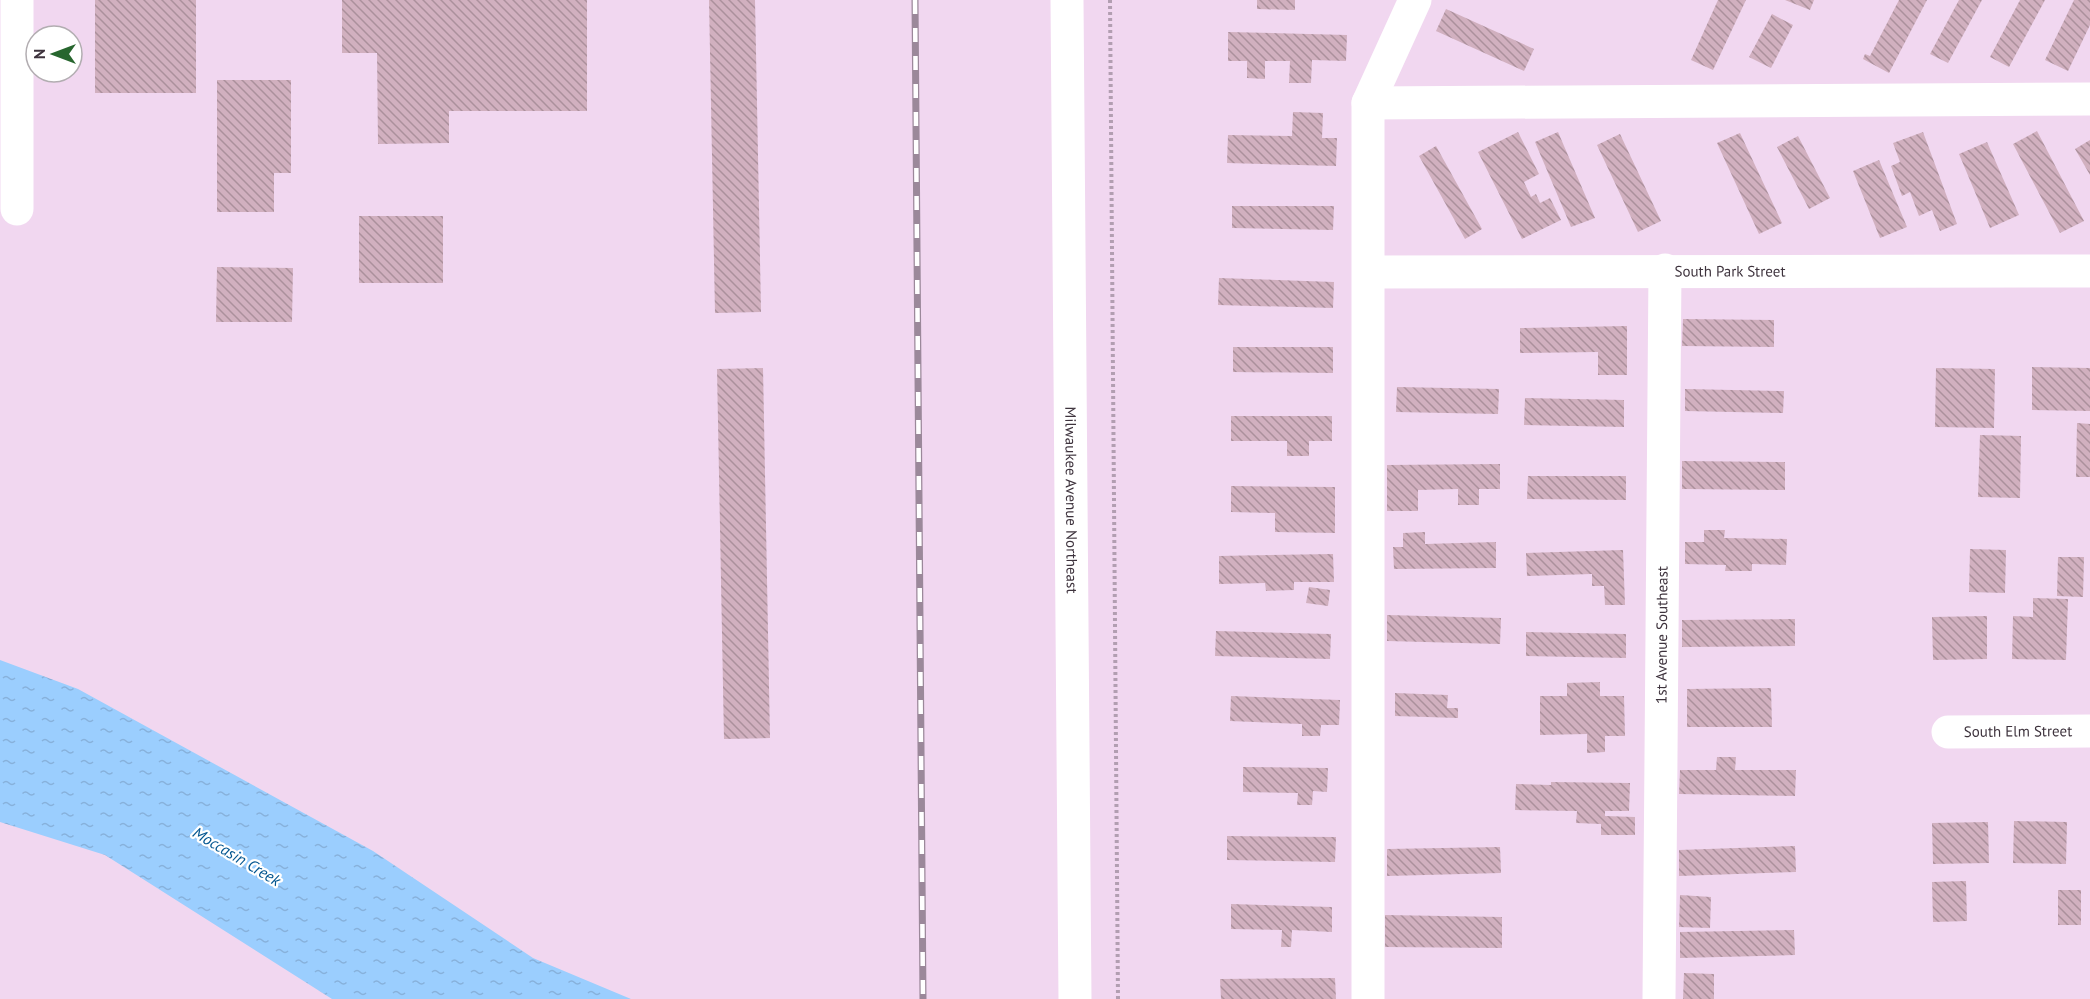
<svg xmlns="http://www.w3.org/2000/svg" width="2090" height="999" viewBox="0 0 2090 999" font-family="'PT Sans',sans-serif">
  <style>
    .water { fill: url(#water-ripples) }
    .building { fill: url(#building-back-hatch) }
    .lines { fill: none; stroke-linecap: round; stroke-linejoin: round }
    .path { stroke: #b29eb1; stroke-width: 4; stroke-dasharray: 3 3; stroke-linecap: butt }
    .minor { stroke: #fff; stroke-width: 33 }
    .rail-casing { stroke: #9b889a; stroke-width: 7 }
    .rail { stroke: #fff; stroke-width: 4.5; stroke-dasharray: 14; stroke-linecap: butt }
    .labels { text-anchor: middle; stroke-width: 4.5; stroke-linejoin: round; paint-order: stroke }
    .street-label { font-size: 15px; fill: #3e333d; stroke: #fff }
    .water-label { font-size: 16px; font-style: italic; fill: #035690; stroke: #fff }
  </style>
  <defs>
    <pattern id="water-ripples" width="26" height="14" patternUnits="userSpaceOnUse" patternTransform="scale(1.5)"><rect width="26" height="14" fill="#9bcefe"/><path d="M2 4q2-2 4 0t4 0M15 11q2-2 4 0t4 0" fill="none" stroke="#87b1db"/></pattern>
    <pattern id="building-back-hatch" width="6" height="6" patternUnits="userSpaceOnUse" patternTransform="scale(1.5)"><rect width="6" height="6" fill="#d1b0bf"/><path d="M-1 5l2 2M0 0l6 6M5-1l2 2" fill="none" stroke="#ab909c"/></pattern>
  </defs>
  <rect width="100%" height="100%" fill="#f1d7f0"/>
  <path class="water" d="M0 660 78 689 373 851 533 958 631 999H332L105 855 0 822Z"/>
  <g class="building">
    <rect x="95" y="0" width="101" height="93"/>
    <path d="M342 0H587V111H449V143L378 144 377 53H342Z"/>
    <path d="M709 0H755L761 312 715 313Z"/>
    <path d="M1257 0H1295V10L1257 9Z"/>
    <path d="M1718 0H1746L1713 70 1691 60Z"/>
    <path d="M1785 0H1814L1810 10Z"/>
    <path d="M1899 0H1927L1889 73 1863 59 1865 54 1870 56Z"/>
    <path d="M1959 0H1982L1948 63 1930 54Z"/>
    <path d="M2020 0H2045L2009 67 1990 57Z"/>
    <path d="M2074 0H2090V25L2068 71 2045 60Z"/>
    <path d="M1446 9 1534 49 1524 71 1436 31Z"/>
    <path d="M1772 14 1793 25 1771 68 1749 57Z"/>
    <path d="M1228 32 1347 35 1346 61 1312 60 1311 83H1289L1290 61H1265V79L1247 78V61H1228Z"/>
    <path d="M217 80H291V173H274V212H217Z"/>
    <path d="M1293 112 1323 113 1322 138H1337L1336 166 1227 163 1228 135 1292 136Z"/>
    <path d="M2037 131 2084 221 2060 233 2013 144Z"/>
    <path d="M1518 132 1539 174 1524 182 1531 197 1536 194 1540 203 1550 198 1561 220 1522 239 1478 152Z"/>
    <path d="M1558 132 1595 218 1571 227 1535 142Z"/>
    <path d="M1923 132 1957 224 1940 231 1932 210 1919 216 1910 192 1902 196 1891 166 1900 162 1893 143Z"/>
    <path d="M1740 133 1782 223 1759 234 1717 143Z"/>
    <path d="M1620 134 1661 221 1638 232 1597 145Z"/>
    <path d="M1798 136 1830 198 1809 209 1777 147Z"/>
    <path d="M2090 140V175L2075 149Z"/>
    <path d="M1987 142 2019 215 1990 228 1959 154Z"/>
    <path d="M1436 146 1482 229 1465 239 1419 156Z"/>
    <path d="M1879 160 1907 227 1880 238 1853 171Z"/>
    <path d="M1232 206H1334L1333 230 1232 228Z"/>
    <rect x="359" y="216" width="84" height="67"/>
    <path d="M217 267 293 268 292 322H216Z"/>
    <path d="M1219 278 1334 282 1333 308 1218 305Z"/>
    <path d="M1683 319 1774 320V347L1682 346Z"/>
    <path d="M1627 326V375H1598V352L1520 353V328Z"/>
    <path d="M1233 347H1333V373L1233 372Z"/>
    <path d="M2032 367 2090 368V411L2032 410Z"/>
    <path d="M763 368 770 738 724 739 717 369Z"/>
    <path d="M1936 368 1995 369 1994 428 1935 427Z"/>
    <path d="M1397 387 1499 389 1498 414 1396 412Z"/>
    <path d="M1685 389 1784 391 1783 413 1685 411Z"/>
    <path d="M1525 398 1624 400V427L1524 425Z"/>
    <path d="M1231 416H1332V441H1309V456H1287V441H1231Z"/>
    <path d="M2077 423 2090 424V477H2076Z"/>
    <path d="M1980 435 2021 436 2020 498 1978 497Z"/>
    <path d="M1682 461 1785 462V490L1682 489Z"/>
    <path d="M1500 464V489H1479V505H1458V489L1418 490V511H1387V465Z"/>
    <path d="M1528 476H1626V500L1527 499Z"/>
    <path d="M1231 486 1335 487V533L1275 532V513L1231 512Z"/>
    <path d="M1704 530H1725L1724 538 1787 539 1786 565 1752 564V571H1725L1726 565 1685 564V542H1704Z"/>
    <path d="M1425 532V544L1496 542V568L1394 569 1393 547H1403V533Z"/>
    <path d="M1970 549 2006 550 2005 593 1969 592Z"/>
    <path d="M1623 550 1625 605H1605L1604 586H1592V574L1527 576 1526 553Z"/>
    <path d="M1333 554 1334 582H1294V590L1266 591 1265 583 1219 584V556Z"/>
    <path d="M2058 557H2084L2083 597 2057 596Z"/>
    <path d="M1309 587 1330 590 1328 606 1306 603Z"/>
    <path d="M2033 598 2068 599 2066 660 2012 659 2013 616 2033 617Z"/>
    <path d="M1387 615 1501 618 1500 644 1387 641Z"/>
    <path d="M1987 616V659L1933 660 1932 617Z"/>
    <path d="M1795 619V646L1682 647V620Z"/>
    <path d="M1216 631 1331 634 1330 659 1215 656Z"/>
    <path d="M1526 632 1626 634V658L1526 656Z"/>
    <path d="M1600 682V696H1624L1625 736H1605V752L1587 753V734L1540 735V696H1567V683Z"/>
    <path d="M1771 688 1772 727H1687V689Z"/>
    <path d="M1395 693 1448 695 1447 708H1458V718L1395 716Z"/>
    <path d="M1231 696 1340 700 1339 725H1321L1320 736H1302V724L1230 721Z"/>
    <path d="M1717 757H1736L1735 770H1796L1795 796 1679 794 1680 770H1716Z"/>
    <path d="M1243 767 1328 768 1327 792 1313 791 1312 805H1297L1298 793 1243 792Z"/>
    <path d="M1551 782 1630 783 1629 811H1605V816L1635 817V835H1601V824L1576 823 1577 811 1515 810 1516 784 1551 785Z"/>
    <path d="M2014 821 2067 822 2066 864 2013 863Z"/>
    <path d="M1988 822 1989 863 1933 864 1932 823Z"/>
    <path d="M1227 836 1336 837 1335 862 1227 860Z"/>
    <path d="M1795 846 1796 872 1679 876V850Z"/>
    <path d="M1500 847 1501 873 1387 876V849Z"/>
    <path d="M1966 881 1967 921 1933 922 1932 882Z"/>
    <rect x="2058" y="890" width="23" height="35"/>
    <path d="M1680 895 1711 897 1710 928 1679 927Z"/>
    <path d="M1231 904 1332 907V932L1292 930 1291 947H1281L1282 930 1231 929Z"/>
    <path d="M1385 915 1502 917V948L1385 947Z"/>
    <path d="M1794 930 1795 955 1680 958V932Z"/>
    <path d="M1684 973 1714 974V999H1683Z"/>
    <path d="M1335 978 1336 999H1221L1220 979Z"/>
  </g>
  <g class="lines">
    <path class="path" d="M1110 0 1118 999"/>
    <g class="minor">
      <path id="s1" d="M1067 0 1075 999"/>
      <path d="M1368 103 2090 99"/>
      <path d="M17 209V0"/>
      <path id="s2" d="M1370 272 2090 271"/>
      <path id="s3" d="M1948 732 2090 731"/>
      <path d="M1368 999V103L1415 0"/>
      <path id="s4" d="M1659 999 1665 270"/>
    </g>
    <defs>
      <path id="rail" d="M915 0 923 999"/>
    </defs>
    <use href="#rail" class="rail-casing"/>
    <use href="#rail" class="rail"/>
  </g>
  <g class="labels">
    <g class="street-label">
      <text dy="5" stroke="none"><textPath href="#s2" startOffset="360">South Park Street</textPath></text>
      <text dy="5" stroke="none"><textPath href="#s1" startOffset="500">Milwaukee Avenue Northeast</textPath></text>
      <text dy="5" stroke="none"><textPath href="#s4" startOffset="364">1st Avenue Southeast</textPath></text>
      <text dy="5" stroke="none"><textPath href="#s3" startOffset="70">South Elm Street</textPath></text>
    </g>
    <g class="water-label">
      <text transform="translate(237 856) rotate(31)" y="6">Moccasin Creek</text>
    </g>
  </g>
  <g transform="translate(54 54) rotate(270)"><circle r="28" fill="#ffffff" stroke="#b2adb1" stroke-width="1.5"/>
  <path d="M0-4.5L10 22L0 15L-10 22Z" fill="#27662e"/>
  <text y="-9" font-size="16" font-weight="bold" text-anchor="middle" fill="#3e333d">N</text>
  </g>
</svg>
